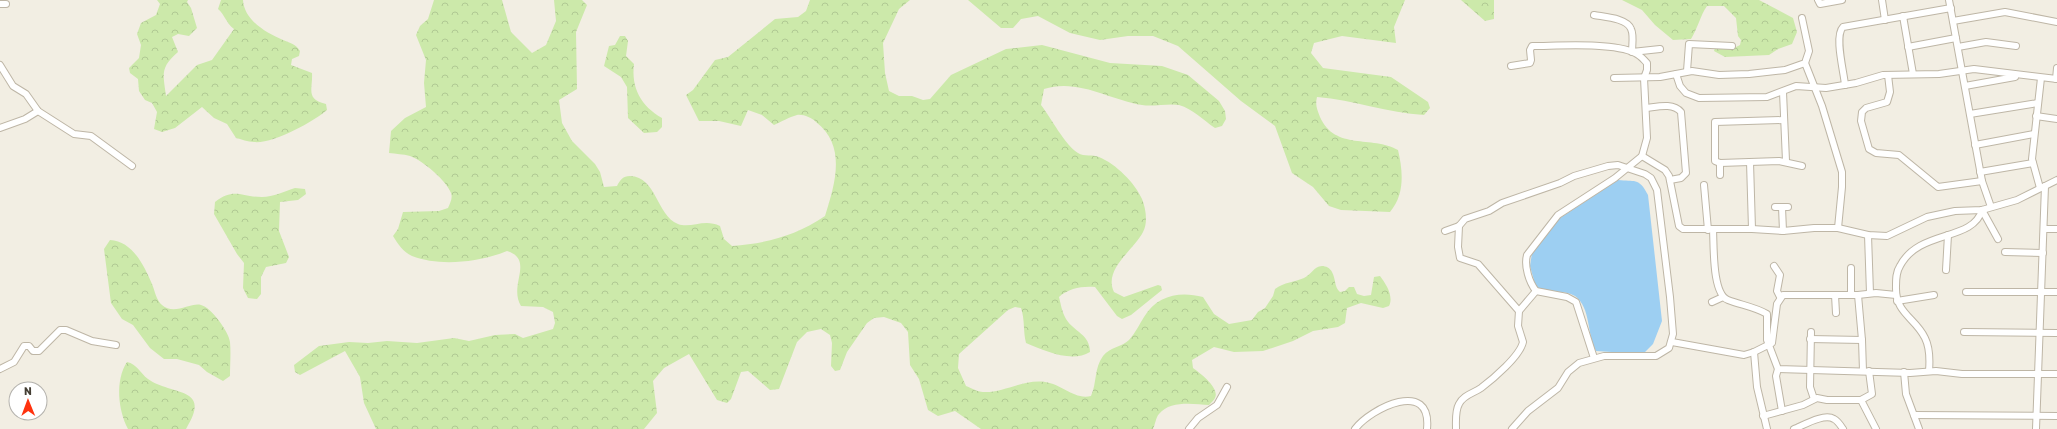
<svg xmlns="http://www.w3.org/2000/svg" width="2057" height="429" viewBox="0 0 2057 429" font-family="Rubik,sans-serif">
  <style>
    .forest { fill: url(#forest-crowns) }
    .water { fill: #9dcff2 }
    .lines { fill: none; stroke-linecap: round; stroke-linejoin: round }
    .street-casing { stroke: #beb6a6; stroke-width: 8 }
    .street { stroke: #fff; stroke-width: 6 }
  </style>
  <defs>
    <pattern id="forest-crowns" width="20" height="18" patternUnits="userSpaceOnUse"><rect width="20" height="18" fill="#cce9aa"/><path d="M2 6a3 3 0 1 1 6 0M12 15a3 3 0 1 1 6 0" fill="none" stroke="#b0c993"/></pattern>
  </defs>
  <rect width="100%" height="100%" fill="#f2eee3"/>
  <g class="forest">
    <path d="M157 0H188L187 2 191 8 197 28 189 36 178 34 172 37 178 52C160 68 163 73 166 96L197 65 212 60 234 29C226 23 225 15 218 9L221 0H243C244 20 266 33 283 40 290 43 296 44 300 51L299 56 292 59 291 65 312 73C313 89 305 99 326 104L327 110C313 122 273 144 254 142 248 142 241 139 236 138L227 124 214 118 202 107 175 128 162 132 154 129 157 112 152 103 145 100 139 91 138 79 130 73 129 68 139 58 141 45 137 34 141 23 156 15 160 4Z"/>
    <path d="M434 0H502L511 32 532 53 546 45 556 21 554 0H582L587 5 576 32 577 89 559 100 562 123 572 141 595 164 600 172 604 187 617 186C620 180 623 176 630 176 657 177 656 215 678 224 691 229 704 218 720 226L724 239 732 246C768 243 795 236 825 216 835 184 847 146 816 122 812 118 803 114 797 115 789 117 781 122 774 125L762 115 748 110 741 126 719 121H699L686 95 693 90 715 60 728 57 775 19 798 17 806 11 810 0H910L899 9 883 43 885 73 889 91 899 96H912L923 100 930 99 951 75 1006 49 1042 45 1110 63 1162 66 1188 75 1219 101 1225 111 1226 119 1222 126 1215 128C1203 120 1193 109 1179 105 1169 103 1153 107 1142 105 1110 100 1078 78 1044 89L1041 105C1051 118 1065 145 1078 153 1084 157 1093 154 1099 157 1116 164 1135 183 1142 199 1146 209 1148 223 1143 232 1134 250 1103 269 1114 292L1124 297 1158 285 1161 286 1162 290 1131 315 1122 319 1117 316 1095 287C1082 286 1069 288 1059 297 1061 305 1062 312 1066 319 1074 332 1090 334 1090 352 1072 363 1045 351 1026 343 1023 331 1025 320 1021 308L1015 307 1008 310 959 354 958 368 966 386C971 388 978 392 983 392 1004 393 1023 379 1045 382 1062 384 1074 400 1091 396 1097 383 1094 368 1103 356 1110 347 1122 347 1129 340 1136 332 1139 325 1144 317 1157 295 1180 291 1203 297L1214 314 1229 324 1252 320 1258 312 1265 308 1273 296 1275 289C1284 282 1295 282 1304 278 1311 275 1314 266 1322 266 1326 266 1330 268 1332 272 1336 279 1334 287 1340 292L1345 291 1349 287H1354L1357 294 1364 296 1371 295 1374 277 1380 276C1386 284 1394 296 1389 306L1383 308 1361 303 1347 308 1345 323 1338 327 1313 331 1293 341 1263 351 1234 352 1214 347 1192 360 1193 368C1200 373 1220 388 1215 398 1214 400 1211 403 1209 405 1194 404 1170 400 1159 414 1156 417 1155 425 1153 429H981L955 411 938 416 928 410 919 379 910 365 908 332 901 323 884 317 874 318 867 323 847 352 840 370 835 371 831 366 832 343 830 335 821 329 807 332 797 342 779 389 770 390 748 371 741 372 731 399 727 403 717 400 689 354 664 368 653 381 657 413 644 429H376L364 403 360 377 345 351 300 375 295 372 294 365 319 346 349 342 368 343 387 341 417 343 454 338 469 341 495 335 515 334 523 338 553 329 555 323 553 312 543 307 521 306C508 285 535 260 507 251 480 262 440 267 412 256 403 252 398 244 393 236L398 229 403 212 439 211 448 208C450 203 453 198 451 193 447 181 422 160 410 156 403 154 396 154 389 153L391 131 405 118 426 107 424 83 426 60 416 35 420 26 428 19Z"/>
    <path d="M968 0H1405L1394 27 1396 43 1342 36 1314 43 1311 53 1323 68 1391 77 1428 102 1430 108 1424 115C1388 113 1354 100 1317 97 1315 105 1317 109 1320 117 1335 151 1372 135 1398 150 1403 171 1405 195 1390 212L1341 210 1329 206 1313 187 1292 173 1275 126 1241 101 1178 46 1153 36H1128L1100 40 1070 33 1038 16 1021 19 1013 28H1001Z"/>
    <path d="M1461 0H1494V19L1485 21Z"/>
    <path d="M1622 0H1759L1793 18 1797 32 1792 44 1778 49 1769 55 1725 57 1714 51 1715 48H1734L1740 45 1741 40 1738 36 1736 18 1724 6H1707C1700 16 1698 28 1691 39L1673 40 1655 25 1642 10Z"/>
    <path d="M620 36H625L628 41 626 56 634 64C631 88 641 106 662 118V127L657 132 644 133 628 118 627 87 621 77 604 66 609 46 615 45Z"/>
    <path d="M295 188 305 189 306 194 298 200 280 202 279 231 289 257 286 263 266 267 261 277V294L257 299 248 298 243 288 244 263 237 254 214 214 215 202C234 187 241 197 262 197 273 197 285 191 295 188Z"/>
    <path d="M110 240C132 241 144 265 152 284 155 291 156 300 162 305 174 316 191 302 201 305 211 307 229 332 230 342 231 353 230 365 230 376L223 381 207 372 199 365 177 359H164L150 348 133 325 122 319 111 303 104 249Z"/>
    <path d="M127 362C137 364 140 373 148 379 172 396 213 386 186 429H128C118 410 115 380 127 362Z"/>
  </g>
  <path class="water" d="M1618 180C1634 182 1639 177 1648 195L1662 321 1653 344 1643 354 1596 351C1587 336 1591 307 1575 296 1564 289 1549 294 1538 288L1535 284 1530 266 1532 253 1560 218Z"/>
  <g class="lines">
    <defs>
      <g id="street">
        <path d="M1818 0 1820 4 1842 0"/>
        <path d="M1882 0 1885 20"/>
        <path d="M1949 0 1982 181 1991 207"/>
        <path d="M0 4H6"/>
        <path d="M1594 15C1604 17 1627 18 1631 29 1634 35 1632 45 1632 52L1660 49"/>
        <path d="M1903 16 1913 74"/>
        <path d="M1953 21 2005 12 2057 22"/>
        <path d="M1908 47 1956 38"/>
        <path d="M1958 47 1986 42 2016 46"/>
        <path d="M1805 63 1822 106 1842 172V187L1838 228"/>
        <path d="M0 65 13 86 26 94 38 111 74 134 91 136 132 166"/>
        <path d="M1511 66 1530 63 1531 60 1530 50 1532 46C1558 46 1613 42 1635 53 1640 55 1643 59 1647 63V70L1644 78 1647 138 1642 156 1615 178 1558 215 1527 255C1524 266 1529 282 1536 291L1567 297 1576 302 1594 358"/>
        <path d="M1687 71 1689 44 1732 46"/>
        <path d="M1676 74 1680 86 1686 93 1699 98 1767 97 1796 86 1826 88 1856 83 1883 75 1939 74 1974 69 2057 79"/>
        <path d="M1888 75 1890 92 1887 102 1866 108 1862 112 1861 121 1869 149 1876 153 1899 155 1938 187 1982 181"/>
        <path d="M1614 78 1660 77 1692 71 1719 75 1749 74 1785 70 1805 63 1809 51 1802 18"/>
        <path d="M2056 79 2057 68"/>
        <path d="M1845 85C1844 72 1834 36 1843 27L1951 8"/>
        <path d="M1965 86 2015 77"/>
        <path d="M1783 92 1786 161"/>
        <path d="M1646 108C1656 107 1673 102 1681 112L1686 173 1681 178 1670 180"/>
        <path d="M1970 114 2038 103"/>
        <path d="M2036 116 2057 119"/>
        <path d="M1784 120 1715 122V161L1720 163 1779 161 1802 166"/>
        <path d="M0 128 25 119 38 111"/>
        <path d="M1975 145 2034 134"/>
        <path d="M1642 156 1665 170 1669 176 1679 226 1683 229H1752L1783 231 1814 228H1838L1868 235 1887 236 1927 217 1955 211 1982 210 2017 200 2057 180"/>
        <path d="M1750 162 1752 229"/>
        <path d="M1980 172 2033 163"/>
        <path d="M1720 175V163"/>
        <path d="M1704 185 1708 230"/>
        <path d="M2040 188 2032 159 2041 78"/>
        <path d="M1775 207H1788"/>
        <path d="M1782 207 1783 231"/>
        <path d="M1982 210 1998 239"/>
        <path d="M2044 229H2057"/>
        <path d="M1713 230C1714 246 1712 294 1728 300 1741 305 1755 307 1767 314V340L1778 369 1910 373 1936 371 1962 374H2057"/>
        <path d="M1445 231 1459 226 1465 219 1489 211 1502 203 1560 183 1574 176 1608 166 1618 165 1645 174 1651 178 1657 190 1670 297 1673 334 1669 348 1656 356H1604L1579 363 1568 372 1558 388 1528 411 1512 429"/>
        <path d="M1868 235 1870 293"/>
        <path d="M2005 252 2043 253"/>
        <path d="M1774 266 1780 275 1777 291 1780 297"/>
        <path d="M1851 268V295"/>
        <path d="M1946 270 1948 235"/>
        <path d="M1966 292H2057"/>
        <path d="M1835 295 1836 313"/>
        <path d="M1858 295 1862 340 1863 371"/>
        <path d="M1897 301 1934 295"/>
        <path d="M1712 302 1723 297"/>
        <path d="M1519 311 1536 291"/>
        <path d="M1811 332 1810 387 1814 399"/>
        <path d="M1964 332 2057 333"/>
        <path d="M1810 339 1862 340"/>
        <path d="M1672 342 1744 355 1754 352 1772 343 1777 304 1783 295H1858L1876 293 1896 295"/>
        <path d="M1754 352 1757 387 1767 429"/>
        <path d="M0 369 14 362 24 346H29L33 351H39L60 330H66L92 341 116 345"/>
        <path d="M1778 369 1776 376 1782 411"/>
        <path d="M1929 371C1930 359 1930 348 1925 338 1915 317 1895 314 1896 286 1896 279 1896 272 1900 266 1919 229 1973 242 1982 210"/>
        <path d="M1904 372 1906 394 1919 429"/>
        <path d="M1861 400 1876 429"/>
        <path d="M1914 415 2057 416"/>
        <path d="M1763 416 1803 405 1817 398 1827 400H1861L1872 394 1869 371"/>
        <path d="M1189 429 1198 418 1217 405 1227 387"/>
        <path d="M1355 429C1371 408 1432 378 1427 429"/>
        <path d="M1456 429C1456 421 1455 411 1459 404 1463 395 1474 393 1481 388 1493 379 1520 356 1523 342L1518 326 1519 311 1478 264 1460 258 1458 247 1459 226"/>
        <path d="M1794 429C1804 425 1824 413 1834 419 1838 421 1841 426 1843 429"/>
        <path d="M2036 429 2045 186"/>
      </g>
    </defs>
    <use href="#street" class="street-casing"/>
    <use href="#street" class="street"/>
  </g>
  <g transform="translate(28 401) rotate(359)"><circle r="19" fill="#ffffff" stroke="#b4b2ad"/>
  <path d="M0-3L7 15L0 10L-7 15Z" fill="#ff320e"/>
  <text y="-6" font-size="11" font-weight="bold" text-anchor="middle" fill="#443e33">N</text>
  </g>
</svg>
